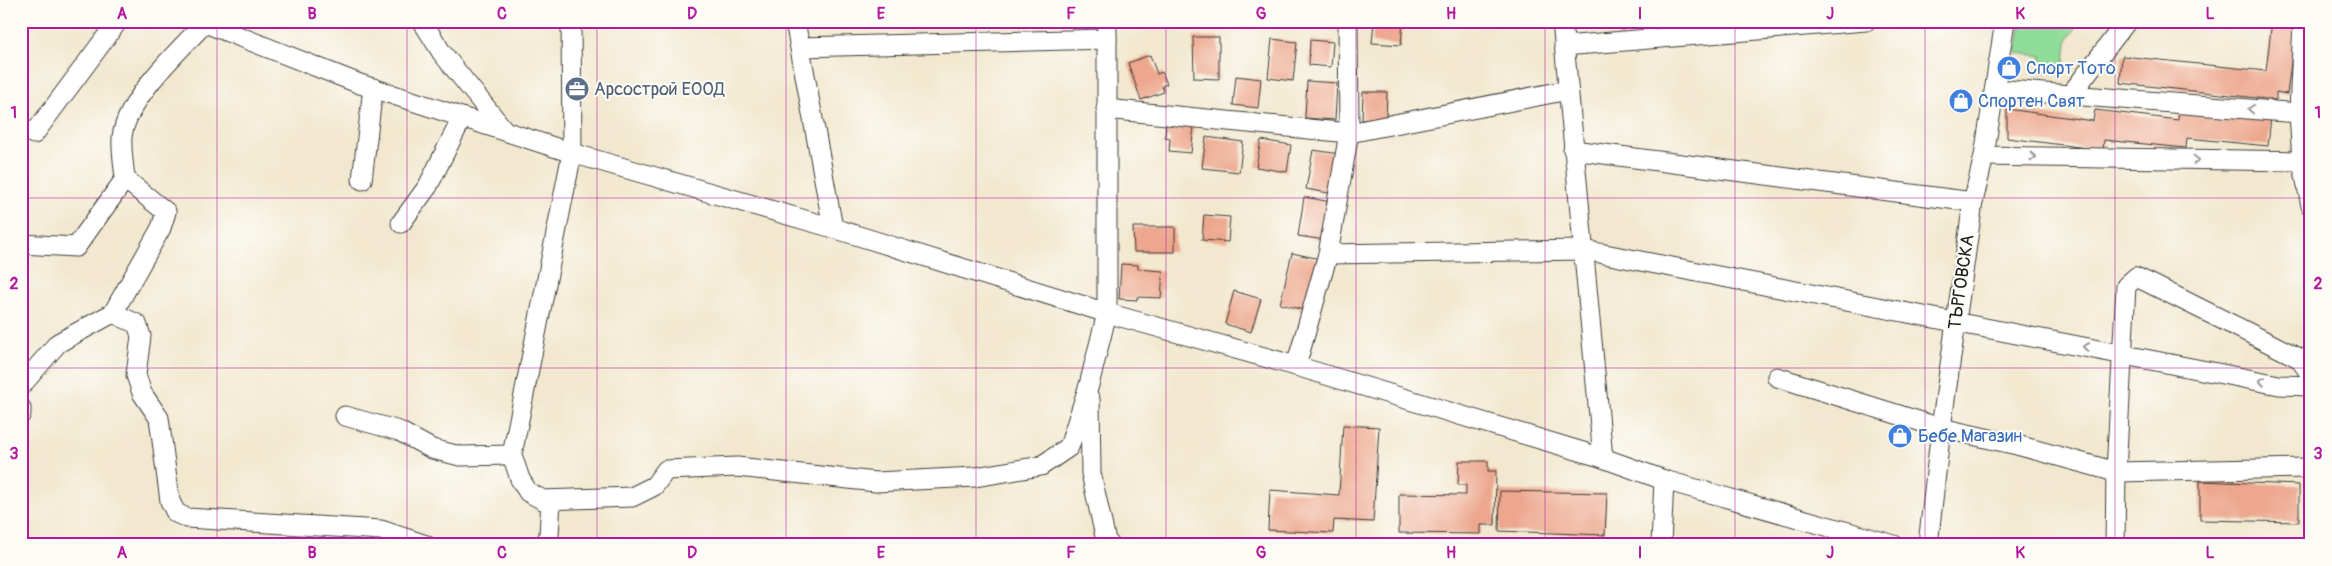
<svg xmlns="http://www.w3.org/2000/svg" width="2332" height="566" viewBox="0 0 2332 566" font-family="Pangolin,sans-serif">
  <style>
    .green { fill: #90dd9a; stroke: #567c5b }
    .building { fill: #eda78e }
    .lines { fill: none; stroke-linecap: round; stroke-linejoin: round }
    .street-casing { stroke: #3c3b37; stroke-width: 21 }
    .street { stroke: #fff; stroke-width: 19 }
    .oneway { stroke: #999 }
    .grid { fill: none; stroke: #b5179e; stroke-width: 1; stroke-opacity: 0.55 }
    .labels { text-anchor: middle; stroke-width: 4; stroke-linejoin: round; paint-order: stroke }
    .shop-label { font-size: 18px; fill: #366cbe; stroke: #fdfcf7; text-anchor: start }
    .service-label { font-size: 18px; fill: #4e5e75; stroke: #fdfcf7; text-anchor: start }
    .street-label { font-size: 18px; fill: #1c1c1c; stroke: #fdfcf7 }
    .neatline { fill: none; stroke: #b5179e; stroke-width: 2 }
    .grid-label { font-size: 16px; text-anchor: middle; font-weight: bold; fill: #b5179e }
  </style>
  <rect width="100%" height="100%" fill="#fdfcf7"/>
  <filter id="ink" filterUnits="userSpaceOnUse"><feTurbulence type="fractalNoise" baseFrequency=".02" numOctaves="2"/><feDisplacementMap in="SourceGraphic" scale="10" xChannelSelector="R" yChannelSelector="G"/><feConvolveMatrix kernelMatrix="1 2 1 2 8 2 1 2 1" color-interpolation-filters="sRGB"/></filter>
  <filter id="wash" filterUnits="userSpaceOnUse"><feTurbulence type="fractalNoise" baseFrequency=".0096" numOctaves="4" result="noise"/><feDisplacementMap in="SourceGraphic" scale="20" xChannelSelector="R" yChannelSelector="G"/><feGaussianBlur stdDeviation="1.12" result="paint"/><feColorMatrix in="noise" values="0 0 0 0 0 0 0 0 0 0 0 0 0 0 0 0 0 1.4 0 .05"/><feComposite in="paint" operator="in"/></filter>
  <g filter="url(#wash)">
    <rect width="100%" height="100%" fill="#f2e8cf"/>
    <path class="green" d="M2021 21H2080L2067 42 2064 74 2040 72 2042 56 2016 53Z"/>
    <g id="blocks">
      <g class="building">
        <path d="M1294 21H1334V27L1293 25Z"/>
        <path d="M1374 21H1403L1401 45 1372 43Z"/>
        <rect x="1598" y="21" width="28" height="6"/>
        <path d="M2272 21H2296L2287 94 2276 92V100L2120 83 2122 56 2266 71Z"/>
        <path d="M1193 37H1219V79L1194 78Z"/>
        <path d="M1272 39 1297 42 1293 81 1268 78Z"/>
        <path d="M1310 40 1333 42 1331 67 1309 65Z"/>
        <path d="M1150 55 1157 74 1162 72 1167 84 1162 86 1164 92 1141 100 1128 63Z"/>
        <path d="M1236 76 1261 79 1258 108 1233 105Z"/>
        <path d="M1307 81 1337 83 1335 120 1305 118Z"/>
        <path d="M1363 92H1387L1386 121 1362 120Z"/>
        <path d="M2179 107 2271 117 2268 146 2187 138 2186 148 2104 140 2103 150 2007 138V109L2093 121 2095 110 2178 120Z"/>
        <path d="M1166 123 1194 126 1191 153 1169 151 1170 138 1165 137Z"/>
        <path d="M1206 137 1243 142 1239 172 1202 168Z"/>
        <path d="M1261 140 1291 145 1287 172 1256 167Z"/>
        <path d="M1313 150 1340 154 1334 194 1306 189Z"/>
        <path d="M1304 197 1331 202 1325 240 1298 236Z"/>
        <path d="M1204 215 1230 217 1228 242 1202 240Z"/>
        <path d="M1133 227H1175V252H1134Z"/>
        <path d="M1292 253 1320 259 1308 311 1280 304Z"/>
        <path d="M1121 264 1138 265V269L1163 271 1161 298 1137 297V300L1119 299Z"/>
        <path d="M1234 291 1261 299 1251 332 1225 324Z"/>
        <path d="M1343 425 1379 427 1373 522 1334 520 1333 533 1268 530 1270 490 1339 495Z"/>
        <path d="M1459 461H1488V471H1496L1495 525H1481V534L1399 533V494L1466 495V485H1458Z"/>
        <path d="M2200 481 2299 485V522L2200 520Z"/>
        <path d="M1500 491 1607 493 1605 535 1499 531Z"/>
      </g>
    </g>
  </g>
  <g filter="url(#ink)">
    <use href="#blocks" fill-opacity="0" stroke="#3c3b37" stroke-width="1"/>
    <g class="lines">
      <defs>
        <g id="street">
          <path d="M422 21 442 53 504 130"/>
          <path d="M571 21 572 153 512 455 520 479 528 492 543 500 632 497 654 486 666 470 737 467 876 482 975 477 1041 466 1069 447 1089 385 1107 313V21"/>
          <path d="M795 21 833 228"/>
          <path d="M1562 21 1603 458"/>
          <path d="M2303 21 2299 113 2302 161 2311 206"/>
          <path d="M205 23 360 84 572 153 833 228 1107 313 1296 366 1603 458 1664 480 1894 545"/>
          <path d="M1564 46 1866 21"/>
          <path d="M800 47 1107 39"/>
          <path d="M1995 89 2299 113"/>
          <path d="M2071 94 2127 21"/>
          <path d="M1106 109 1349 133 1568 90"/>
          <path d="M21 128 34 134 118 21"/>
          <path d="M1573 150 1973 202"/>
          <path d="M1984 156 2302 161"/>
          <path d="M362 180 373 88"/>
          <path d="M401 223 428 186 462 118"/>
          <path d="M21 244 76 247 125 179C124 166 121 150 122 137 126 100 179 50 205 23L201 21"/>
          <path d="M1328 254 1584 250 2279 385 2311 386"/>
          <path d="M113 313 137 324 141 336 136 375 142 393 159 418 170 501 176 513 187 518 381 530 426 545"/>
          <path d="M1296 366 1328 254 1349 133 1348 21"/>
          <path d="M1777 377 1941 428 2017 445 2116 472 2309 468"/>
          <path d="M21 386 58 343 113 313 161 228 166 212 125 179"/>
          <path d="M1090 399 1091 473 1106 541 1110 545"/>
          <path d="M21 408V414"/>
          <path d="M345 416 399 431 432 449 460 456 512 455"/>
          <path d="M545 545 549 535 551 500"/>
          <path d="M1661 545 1664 480"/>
          <path d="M1928 545 1941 428 1973 202 1984 156 2005 21"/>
          <path d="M2115 545 2116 472 2126 286 2136 277 2151 284 2299 358 2311 375"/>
        </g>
      </defs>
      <use href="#street" class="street-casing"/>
      <use href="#street" class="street"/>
    </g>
    <defs><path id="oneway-chevron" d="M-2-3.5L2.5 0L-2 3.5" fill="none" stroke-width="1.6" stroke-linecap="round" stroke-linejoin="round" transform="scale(1.25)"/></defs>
    <g class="oneway">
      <use href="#oneway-chevron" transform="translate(2251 109) rotate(-175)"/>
      <use href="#oneway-chevron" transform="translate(2033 157) rotate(1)"/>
      <use href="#oneway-chevron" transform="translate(2196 160) rotate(1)"/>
      <use href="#oneway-chevron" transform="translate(2086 347) rotate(-170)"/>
      <use href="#oneway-chevron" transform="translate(2262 381) rotate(-169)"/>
    </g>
  </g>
  <path class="grid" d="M217 21V545M407 21V545M597 21V545M786 21V545M976 21V545M1166 21V545M1356 21V545M1545 21V545M1735 21V545M1925 21V545M2115 21V545M21 198H2311M21 368H2311"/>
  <defs>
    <symbol id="shop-disc" viewBox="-11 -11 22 22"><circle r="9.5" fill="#3f7fe0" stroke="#fdfcf7"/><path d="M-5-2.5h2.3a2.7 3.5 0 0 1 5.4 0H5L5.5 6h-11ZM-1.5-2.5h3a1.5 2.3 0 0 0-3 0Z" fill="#fff"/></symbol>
    <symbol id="office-disc" viewBox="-11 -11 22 22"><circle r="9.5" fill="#5c6f8a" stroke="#fdfcf7"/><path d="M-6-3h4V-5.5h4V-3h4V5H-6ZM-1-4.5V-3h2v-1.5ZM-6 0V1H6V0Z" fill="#fff"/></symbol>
  </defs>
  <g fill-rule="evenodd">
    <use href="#shop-disc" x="1995" y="54" width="28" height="28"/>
    <use href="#office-disc" x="563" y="75" width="28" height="28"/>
    <use href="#shop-disc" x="1947" y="87" width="28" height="28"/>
    <use href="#shop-disc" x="1886" y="422" width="28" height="28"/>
  </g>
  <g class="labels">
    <g class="shop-label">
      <text x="2026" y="74">Спорт Тото</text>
      <text x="1978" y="107">Спортен Свят</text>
      <text x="1918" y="442">Бебе Магазин</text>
    </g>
    <g class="service-label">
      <text x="594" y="95">Арсострой ЕООД</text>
    </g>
    <g class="street-label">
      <text transform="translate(1961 282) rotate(-82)" y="6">ТЪРГОВСКА</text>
    </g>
  </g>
  <rect width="2332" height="566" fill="none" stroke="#fdfcf7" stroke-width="55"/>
  <rect x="28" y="28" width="2276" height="510" class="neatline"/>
  <g class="grid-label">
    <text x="122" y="19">A</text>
    <text x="312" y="19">B</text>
    <text x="502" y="19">C</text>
    <text x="692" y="19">D</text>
    <text x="881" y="19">E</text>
    <text x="1071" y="19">F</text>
    <text x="1261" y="19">G</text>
    <text x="1451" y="19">H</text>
    <text x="1640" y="19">I</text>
    <text x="1830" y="19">J</text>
    <text x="2020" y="19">K</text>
    <text x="2210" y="19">L</text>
    <text x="14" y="118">1</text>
    <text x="2318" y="118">1</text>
    <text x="14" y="289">2</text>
    <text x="2318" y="289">2</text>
    <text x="14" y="459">3</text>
    <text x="2318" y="459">3</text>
    <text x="122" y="558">A</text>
    <text x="312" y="558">B</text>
    <text x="502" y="558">C</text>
    <text x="692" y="558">D</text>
    <text x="881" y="558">E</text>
    <text x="1071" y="558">F</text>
    <text x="1261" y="558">G</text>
    <text x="1451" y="558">H</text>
    <text x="1640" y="558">I</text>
    <text x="1830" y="558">J</text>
    <text x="2020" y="558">K</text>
    <text x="2210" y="558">L</text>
  </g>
</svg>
